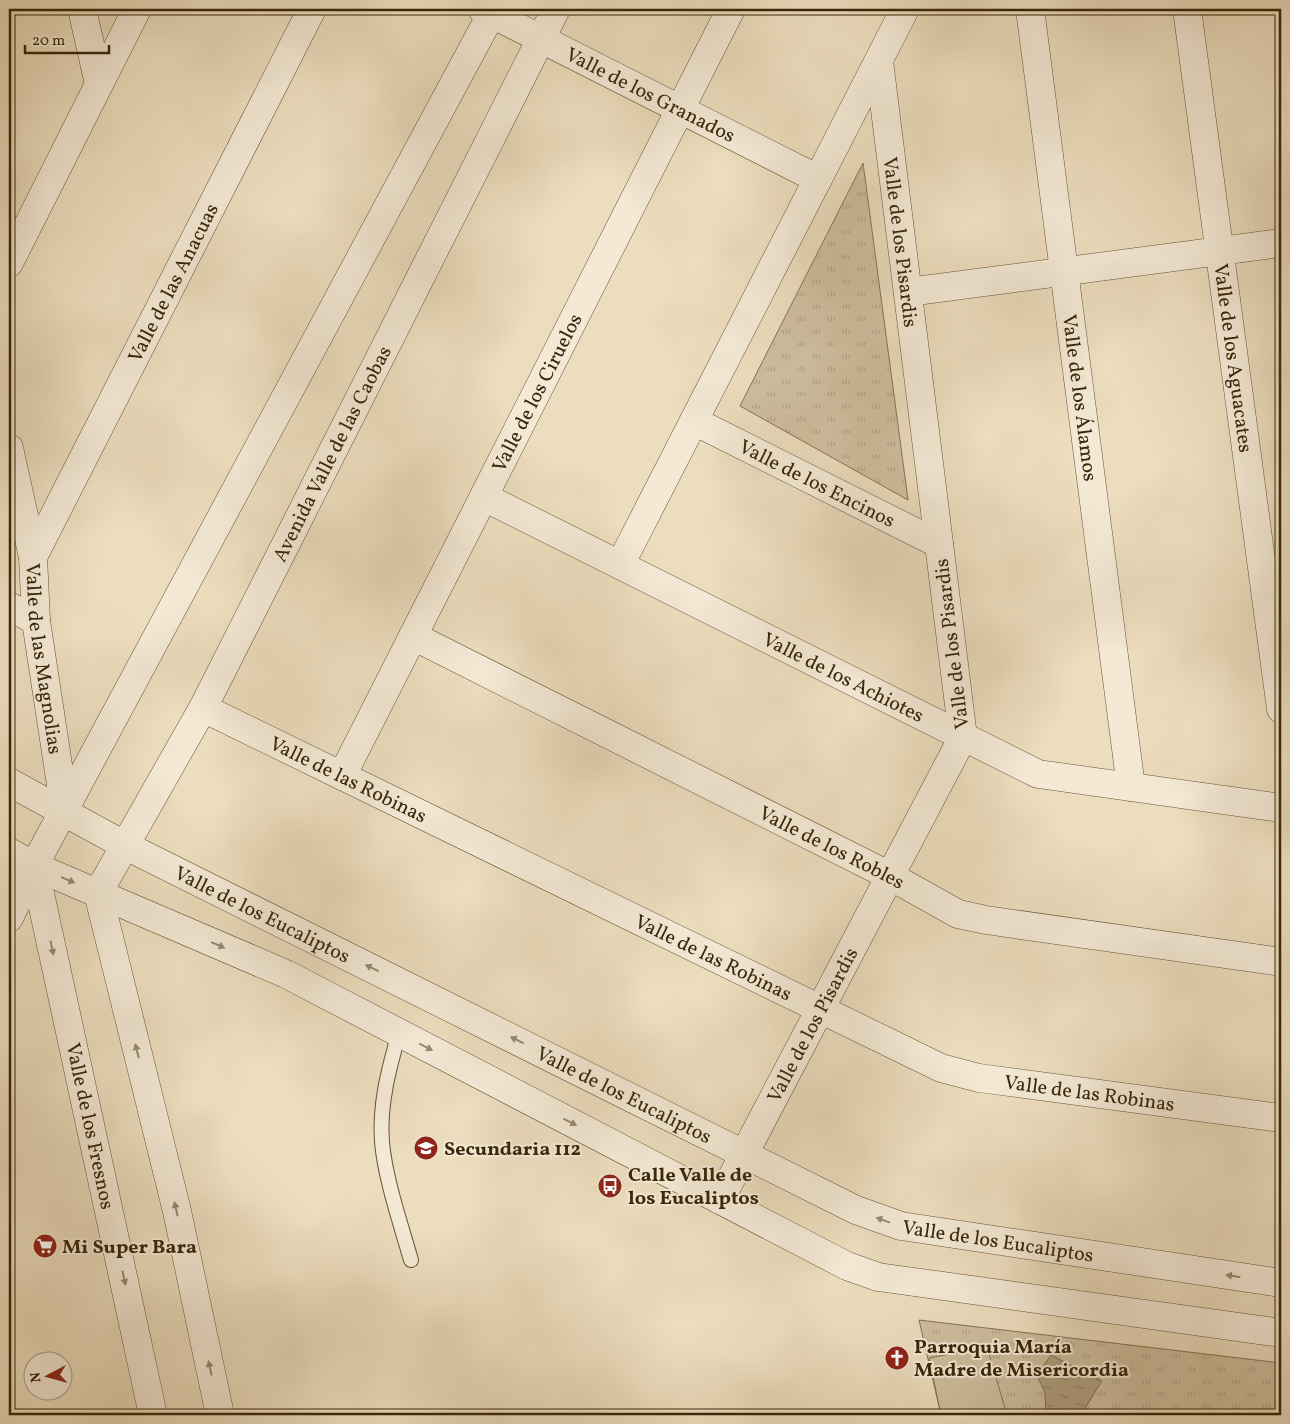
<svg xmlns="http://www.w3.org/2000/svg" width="1290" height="1424" viewBox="0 0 1290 1424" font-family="Vollkorn,serif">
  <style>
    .grass { fill: url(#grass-tufts); stroke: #847254 }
    .pitch { fill: #cebe9f; stroke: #847254 }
    .water { fill: url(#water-ripples); stroke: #806f50 }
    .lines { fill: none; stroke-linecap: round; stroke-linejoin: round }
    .service-casing { stroke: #665436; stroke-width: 16 }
    .minor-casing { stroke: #665436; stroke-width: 29 }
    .tertiary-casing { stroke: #665436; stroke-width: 29 }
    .service { stroke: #f3e9d5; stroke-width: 14 }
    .minor { stroke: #f3e9d5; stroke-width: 28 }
    .tertiary { stroke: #f3e9d5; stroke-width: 28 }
    .oneway { fill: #96886f }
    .labels { text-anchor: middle; stroke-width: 4; stroke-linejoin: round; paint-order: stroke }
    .street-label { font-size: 20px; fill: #392609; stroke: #f3e9d5 }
    .poi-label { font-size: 20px; font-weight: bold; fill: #392609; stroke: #f3e9d5; text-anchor: start }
  </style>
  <defs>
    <pattern id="grass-tufts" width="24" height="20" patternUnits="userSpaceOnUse" patternTransform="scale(1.25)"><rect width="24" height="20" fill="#cebe9f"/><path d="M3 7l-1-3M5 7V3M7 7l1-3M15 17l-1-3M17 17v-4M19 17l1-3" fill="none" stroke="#b2a388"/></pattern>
    <pattern id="water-ripples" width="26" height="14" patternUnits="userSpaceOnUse" patternTransform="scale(1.25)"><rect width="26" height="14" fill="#af9f80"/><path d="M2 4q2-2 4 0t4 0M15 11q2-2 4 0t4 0" fill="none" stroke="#8f8167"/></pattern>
  </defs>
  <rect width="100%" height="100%" fill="#ecddbe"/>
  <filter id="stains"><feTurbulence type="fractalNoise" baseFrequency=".004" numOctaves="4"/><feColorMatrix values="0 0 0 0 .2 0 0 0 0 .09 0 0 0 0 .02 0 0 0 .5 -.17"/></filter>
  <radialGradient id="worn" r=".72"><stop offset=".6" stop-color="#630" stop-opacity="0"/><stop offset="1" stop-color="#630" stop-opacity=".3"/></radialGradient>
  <g class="grass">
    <path d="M863 163 908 500 740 406Z"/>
    <path d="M919 1320 1281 1363V1415H941Z"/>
  </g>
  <path class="pitch" d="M987 1347 1007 1415H941L929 1358Z"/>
  <path class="water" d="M1051 1355 1102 1381 1081 1415H1046L1045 1393 1037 1375Z"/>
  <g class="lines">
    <defs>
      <path id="service" d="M399 1033C389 1068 379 1105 382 1142 385 1178 401 1225 411 1260"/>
      <g id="minor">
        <path d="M82 9 99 84"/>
        <path id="s1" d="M482 9 818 179"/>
        <path id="s2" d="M1030 9 1131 787"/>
        <path id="s3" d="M1187 9 1281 709"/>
        <path d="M9 263 137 9"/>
        <path d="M908 292 1281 243"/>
        <path id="s4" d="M694 421 939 544"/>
        <path id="s5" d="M484 497 1038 774 1281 808"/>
        <path id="s6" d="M33 557 312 9"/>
        <path d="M620 565 905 9"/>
        <path d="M9 606 36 621"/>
        <path id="s7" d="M413 636 890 876 958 914 986 920 1281 962"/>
        <path id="s8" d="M203 708 941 1068 979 1078 1281 1118"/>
        <path id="s9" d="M342 776 731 9"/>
        <path d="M9 918 34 866"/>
        <path id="s10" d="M720 1200 963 737 879 61"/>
      </g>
      <g id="tertiary">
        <path id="s11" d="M9 448 33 557 36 621 65 811"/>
        <path id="s12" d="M9 782 126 846 856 1210 901 1226 1281 1283"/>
        <path d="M9 852 34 866 286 974 847 1266 878 1277 1281 1333"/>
        <path d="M153 1415 34 866 494 9"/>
        <path id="s13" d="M220 1415 177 1211 98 893 203 708 556 9"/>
      </g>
    </defs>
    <use href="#service" class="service-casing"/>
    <use href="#minor" class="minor-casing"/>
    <use href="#tertiary" class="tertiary-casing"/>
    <use href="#service" class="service"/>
    <use href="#minor" class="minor"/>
    <use href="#tertiary" class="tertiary"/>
  </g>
  <defs><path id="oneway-solid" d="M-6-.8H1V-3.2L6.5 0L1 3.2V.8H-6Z" transform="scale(1.25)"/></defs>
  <g class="oneway">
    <use href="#oneway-solid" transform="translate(68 880) rotate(23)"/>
    <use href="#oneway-solid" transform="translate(218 945) rotate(23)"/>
    <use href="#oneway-solid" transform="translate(52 948) rotate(78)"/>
    <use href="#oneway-solid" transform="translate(372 968) rotate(-154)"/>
    <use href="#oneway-solid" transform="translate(517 1040) rotate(-154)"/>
    <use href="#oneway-solid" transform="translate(426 1047) rotate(27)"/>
    <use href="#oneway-solid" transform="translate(137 1051) rotate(-104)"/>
    <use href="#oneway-solid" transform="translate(570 1122) rotate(27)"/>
    <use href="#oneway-solid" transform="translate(176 1209) rotate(-103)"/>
    <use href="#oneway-solid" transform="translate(883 1220) rotate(-160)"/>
    <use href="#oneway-solid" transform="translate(1233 1276) rotate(-171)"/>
    <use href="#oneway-solid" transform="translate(124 1278) rotate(78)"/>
    <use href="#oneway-solid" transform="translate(210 1368) rotate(-102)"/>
  </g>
  <defs>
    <symbol id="school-disc" viewBox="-11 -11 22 22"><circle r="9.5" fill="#8f2418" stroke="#f3e9d5"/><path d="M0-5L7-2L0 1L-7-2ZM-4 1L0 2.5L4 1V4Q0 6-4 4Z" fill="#fff"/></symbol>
    <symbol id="bus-disc" viewBox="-11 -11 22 22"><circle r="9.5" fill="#8f2418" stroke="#f3e9d5"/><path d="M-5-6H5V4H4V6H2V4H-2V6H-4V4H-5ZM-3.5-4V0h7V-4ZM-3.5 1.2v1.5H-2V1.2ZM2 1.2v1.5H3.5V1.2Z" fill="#fff"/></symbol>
    <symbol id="supermarket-disc" viewBox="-11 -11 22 22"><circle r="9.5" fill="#8f2418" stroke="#f3e9d5"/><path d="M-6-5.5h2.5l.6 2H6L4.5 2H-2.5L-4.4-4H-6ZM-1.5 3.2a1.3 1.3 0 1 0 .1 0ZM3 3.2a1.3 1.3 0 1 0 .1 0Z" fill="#fff"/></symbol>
    <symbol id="church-disc" viewBox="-11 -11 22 22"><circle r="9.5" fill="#8f2418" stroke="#f3e9d5"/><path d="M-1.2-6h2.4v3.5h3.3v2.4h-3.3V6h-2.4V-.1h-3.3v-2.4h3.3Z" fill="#fff"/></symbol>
  </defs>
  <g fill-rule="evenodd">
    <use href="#school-disc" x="412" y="1134" width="28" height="28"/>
    <use href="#bus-disc" x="596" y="1172" width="28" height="28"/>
    <use href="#supermarket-disc" x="31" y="1232" width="28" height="28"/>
    <use href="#church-disc" x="883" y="1344" width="28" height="28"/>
  </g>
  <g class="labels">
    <g class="street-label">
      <text dy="7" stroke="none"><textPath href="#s1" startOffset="189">Valle de los Granados</textPath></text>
      <text transform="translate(901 242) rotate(83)" y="7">Valle de los Pisardis</text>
      <text dy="7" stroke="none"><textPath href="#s6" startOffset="308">Valle de las Anacuas</textPath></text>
      <text dy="7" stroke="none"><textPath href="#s3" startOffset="352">Valle de los Aguacates</textPath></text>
      <text dy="7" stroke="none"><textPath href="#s9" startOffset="430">Valle de los Ciruelos</textPath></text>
      <text dy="7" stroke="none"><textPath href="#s2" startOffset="392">Valle de los Álamos</textPath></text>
      <text dy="7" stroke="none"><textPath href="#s13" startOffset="1034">Avenida Valle de las Caobas</textPath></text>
      <text dy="7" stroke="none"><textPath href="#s4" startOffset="138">Valle de los Encinos</textPath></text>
      <text transform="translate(951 644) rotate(-97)" y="7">Valle de los Pisardis</text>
      <text dy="7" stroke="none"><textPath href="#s11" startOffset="214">Valle de las Magnolias</textPath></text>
      <text dy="7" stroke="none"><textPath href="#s5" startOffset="402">Valle de los Achiotes</textPath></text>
      <text dy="7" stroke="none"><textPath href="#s8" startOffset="162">Valle de las Robinas</textPath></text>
      <text dy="7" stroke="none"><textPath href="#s7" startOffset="469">Valle de los Robles</textPath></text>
      <text dy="7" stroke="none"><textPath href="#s12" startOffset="286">Valle de los Eucaliptos</textPath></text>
      <text dy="7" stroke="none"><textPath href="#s8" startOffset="568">Valle de las Robinas</textPath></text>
      <text dy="7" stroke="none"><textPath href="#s10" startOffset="198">Valle de los Pisardis</textPath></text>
      <text dy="7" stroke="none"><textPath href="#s8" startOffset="972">Valle de las Robinas</textPath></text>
      <text dy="7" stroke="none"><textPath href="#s12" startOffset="690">Valle de los Eucaliptos</textPath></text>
      <text transform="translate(91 1126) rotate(78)" y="7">Valle de los Fresnos</text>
      <text dy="7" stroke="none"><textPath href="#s12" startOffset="1095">Valle de los Eucaliptos</textPath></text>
    </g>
    <g class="poi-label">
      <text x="444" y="1155">Secundaria 112</text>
      <text x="628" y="1181">Calle Valle de<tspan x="628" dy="23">los Eucaliptos</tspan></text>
      <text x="62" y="1253">Mi Super Bara</text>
      <text x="914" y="1353">Parroquia María<tspan x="914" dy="23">Madre de Misericordia</tspan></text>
    </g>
  </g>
  <rect width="1290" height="1424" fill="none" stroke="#ecddbe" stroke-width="30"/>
  <rect x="10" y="10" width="1270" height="1404" fill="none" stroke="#392609" stroke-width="2.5"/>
  <rect x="15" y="15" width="1260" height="1394" fill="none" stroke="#392609"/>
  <g transform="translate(48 1376) rotate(264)"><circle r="24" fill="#f3e9d5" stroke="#a99b83"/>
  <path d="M0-4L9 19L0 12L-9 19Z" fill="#8f2418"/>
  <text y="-8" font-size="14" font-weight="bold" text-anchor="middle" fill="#392609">N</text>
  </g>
  <path d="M25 45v8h84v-8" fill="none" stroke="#392609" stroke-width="2.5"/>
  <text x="32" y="45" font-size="15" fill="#392609" stroke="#f3e9d5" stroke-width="4" paint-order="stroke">20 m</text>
  <rect width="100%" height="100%" filter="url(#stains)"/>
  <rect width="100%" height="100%" fill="url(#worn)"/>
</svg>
